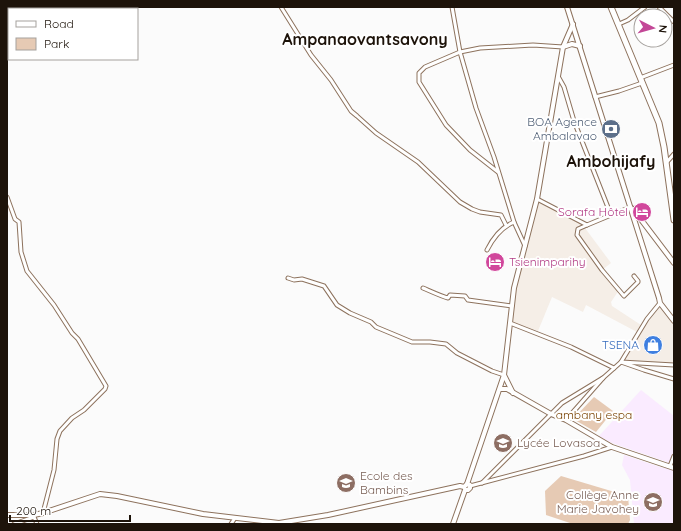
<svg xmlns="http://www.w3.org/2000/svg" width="681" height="531" viewBox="0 0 681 531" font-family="Quicksand,sans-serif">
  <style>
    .built { fill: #f5eee7 }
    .education { fill: #faebff }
    .green { fill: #e6cab4 }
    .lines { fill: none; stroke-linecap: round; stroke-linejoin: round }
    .minor-casing { stroke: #8d725d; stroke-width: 5 }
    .tertiary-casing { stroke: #8d725d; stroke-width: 6 }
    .primary-casing { stroke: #8d725d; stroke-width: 7 }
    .minor { stroke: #fff; stroke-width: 3 }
    .tertiary { stroke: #fff; stroke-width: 4 }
    .primary { stroke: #fff; stroke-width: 5 }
    .labels { text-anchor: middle; stroke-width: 4; stroke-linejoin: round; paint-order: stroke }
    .service-label { font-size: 12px; fill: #4e5e75; stroke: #fff; text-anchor: end }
    .hotel-label { font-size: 12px; fill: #b23c85; stroke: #fff; text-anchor: end }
    .shop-label { font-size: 12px; fill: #366cbe; stroke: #fff; text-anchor: end }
    .park-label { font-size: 12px; fill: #7b4506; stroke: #fff }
    .education-label { font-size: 12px; fill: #785e54; stroke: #fff; text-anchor: start }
    .district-label { font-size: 16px; font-weight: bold; fill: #1d130a; stroke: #fff }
  </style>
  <rect width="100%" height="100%" fill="#fbfbfb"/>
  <g class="built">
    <path d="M540 200 580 223 585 228 611 263 602 270 619 290 611 302 612 306 641 325 637 332 586 305 583 312 552 297 538 331 511 322 515 290Z"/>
    <path d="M663 303 674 318V364L622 360 641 331Z"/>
  </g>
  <g class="education">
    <path d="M641 390 674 416V453L670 463 612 443 599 436Z"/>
    <path d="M624 455 663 468 668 467 674 470V524H634L630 480 622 465Z"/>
  </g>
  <g class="green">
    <path d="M594 397 613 411 596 432 573 419Z"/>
    <path d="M561 476 628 496 630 520 628 524H573L546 515 545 491Z"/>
  </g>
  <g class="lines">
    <defs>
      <g id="minor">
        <path d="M281 7 311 55 331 80 351 111 357 116 376 133 418 162 460 202 472 209 480 212 501 215 506 225"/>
        <path d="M452 7 460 52 476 108 494 157 514 222 525 246"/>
        <path d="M659 7 674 22"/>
        <path d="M619 24 628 20 645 7"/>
        <path d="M559 78 564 87 574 121 611 215 631 207"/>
        <path d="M640 78 674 65"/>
        <path d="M595 97 619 91 642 83"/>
        <path d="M666 163 674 154"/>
        <path d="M498 172 470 150 446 125 419 82V73L425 67 460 52 480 48 533 45 563 47"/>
        <path d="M7 197 15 219 19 222 21 252 27 271 54 305 72 333 78 339 106 386 105 389 84 410 72 418 60 431 57 439 54 470 43 513"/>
        <path d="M537 199 587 225 611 215"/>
        <path d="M587 225 578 229 577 235 602 270 624 296 638 282V281L634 276"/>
        <path d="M487 250C493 238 502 227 514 222"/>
        <path d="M288 278 294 280 302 279 324 286 337 305 350 313 371 322 376 327 412 342H430L446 344 457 353 492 371 504 375"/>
        <path d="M423 288C430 291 443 297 448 298L450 295 465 296 468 300 512 306"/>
        <path d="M660 303 647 319 621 362 674 365"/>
        <path d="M510 323 571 347 614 368"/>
        <path d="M566 420 603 378 621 362 644 370 674 379"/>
        <path d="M670 466 674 456"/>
        <path d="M482 483 562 403 603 378"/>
        <path d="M470 486 584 456 612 447"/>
        <path d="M34 517 37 524"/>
        <path d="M14 524 34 517V515"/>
        <path d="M231 524 235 518"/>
      </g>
      <g id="tertiary">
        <path d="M567 7 659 298 660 303 674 321"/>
        <path d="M563 47 572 44 580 46"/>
        <path d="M633 209 674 263"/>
        <path d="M504 375 513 393"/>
        <path d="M500 389H507L551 414 566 420 612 447 674 468"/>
        <path d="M7 515H34L43 513 100 494 117 496 203 514 279 523 328 515 460 486 464 487 467 484 504 375 514 288 537 199 563 47 573 24"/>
        <path d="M453 524 465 490H468L470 488V485L467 484"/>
      </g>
      <path id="primary" d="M611 7 659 123 664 147 674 220"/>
    </defs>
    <use href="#minor" class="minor-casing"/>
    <use href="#tertiary" class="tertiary-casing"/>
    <use href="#primary" class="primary-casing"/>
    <use href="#minor" class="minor"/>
    <use href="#tertiary" class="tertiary"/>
    <use href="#primary" class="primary"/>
  </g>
  <defs>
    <symbol id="bank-disc" viewBox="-11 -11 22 22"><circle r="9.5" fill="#5c6f8a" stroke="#fff"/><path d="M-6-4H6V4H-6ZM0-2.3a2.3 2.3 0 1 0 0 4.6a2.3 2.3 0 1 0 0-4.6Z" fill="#fff"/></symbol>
    <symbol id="hotel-disc" viewBox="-11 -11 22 22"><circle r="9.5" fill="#d1479c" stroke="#fff"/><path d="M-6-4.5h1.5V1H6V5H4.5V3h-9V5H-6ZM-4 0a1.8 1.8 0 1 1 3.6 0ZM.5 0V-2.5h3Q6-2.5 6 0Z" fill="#fff"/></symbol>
    <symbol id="shop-disc" viewBox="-11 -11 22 22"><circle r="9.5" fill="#3f7fe0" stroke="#fff"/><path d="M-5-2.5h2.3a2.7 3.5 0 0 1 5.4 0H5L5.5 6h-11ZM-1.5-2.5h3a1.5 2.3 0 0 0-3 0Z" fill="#fff"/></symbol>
    <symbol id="university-disc" viewBox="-11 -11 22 22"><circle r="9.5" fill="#8d6e63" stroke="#fff"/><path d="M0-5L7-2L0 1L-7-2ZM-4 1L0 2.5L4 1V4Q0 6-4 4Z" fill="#fff"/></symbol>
    <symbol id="school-disc" viewBox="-11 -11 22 22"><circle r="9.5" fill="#8d6e63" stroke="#fff"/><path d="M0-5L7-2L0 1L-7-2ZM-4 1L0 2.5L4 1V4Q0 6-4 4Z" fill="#fff"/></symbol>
  </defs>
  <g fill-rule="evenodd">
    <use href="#bank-disc" x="600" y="118" width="22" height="22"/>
    <use href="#hotel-disc" x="631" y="201" width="22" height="22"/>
    <use href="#hotel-disc" x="484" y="251" width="22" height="22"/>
    <use href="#shop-disc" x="642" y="334" width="22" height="22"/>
    <use href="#university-disc" x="492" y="432" width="22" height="22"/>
    <use href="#school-disc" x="335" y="472" width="22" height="22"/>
    <use href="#university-disc" x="642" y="491" width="22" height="22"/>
  </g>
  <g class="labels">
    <g class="service-label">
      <text x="597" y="126">BOA Agence<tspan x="597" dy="14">Ambalavao</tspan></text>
    </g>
    <g class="hotel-label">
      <text x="628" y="216">Sorafa Hôtel</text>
      <text x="509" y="266" text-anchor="start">Tsienimparihy</text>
    </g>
    <g class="shop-label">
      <text x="639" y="349">TSENA</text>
    </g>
    <g class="park-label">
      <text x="594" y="419">ambany espa</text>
    </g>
    <g class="education-label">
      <text x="517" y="447">Lycée Lovasoa</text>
      <text x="360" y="480">Ecole des<tspan x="360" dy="14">Bambins</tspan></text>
      <text x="639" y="499" text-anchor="end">Collège Anne<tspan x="639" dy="14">Marie Javohey</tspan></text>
    </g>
    <g class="district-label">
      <text x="365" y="45">Ampanaovantsavony</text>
      <text x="611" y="167">Ambohijafy</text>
    </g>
  </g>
  <rect width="681" height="531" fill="none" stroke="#1d130a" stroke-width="16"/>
  <rect x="8" y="8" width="130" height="52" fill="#ffffff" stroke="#a5a19d"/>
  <rect x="16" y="21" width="20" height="6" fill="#ffffff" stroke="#a5a19d"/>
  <text x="44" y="28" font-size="12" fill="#1d130a">Road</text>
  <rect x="16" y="38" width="20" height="12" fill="#e6cab4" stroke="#a5a19d"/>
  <text x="44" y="48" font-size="12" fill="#1d130a">Park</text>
  <g transform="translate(653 28) rotate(96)"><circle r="19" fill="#ffffff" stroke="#a5a19d"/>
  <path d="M0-3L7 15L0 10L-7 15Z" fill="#c34797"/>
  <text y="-6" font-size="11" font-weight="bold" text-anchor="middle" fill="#1d130a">N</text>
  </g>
  <path d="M10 515v6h120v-6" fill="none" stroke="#1d130a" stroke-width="2"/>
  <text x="16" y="515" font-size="12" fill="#1d130a" stroke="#ffffff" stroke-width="3" paint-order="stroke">200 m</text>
</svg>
